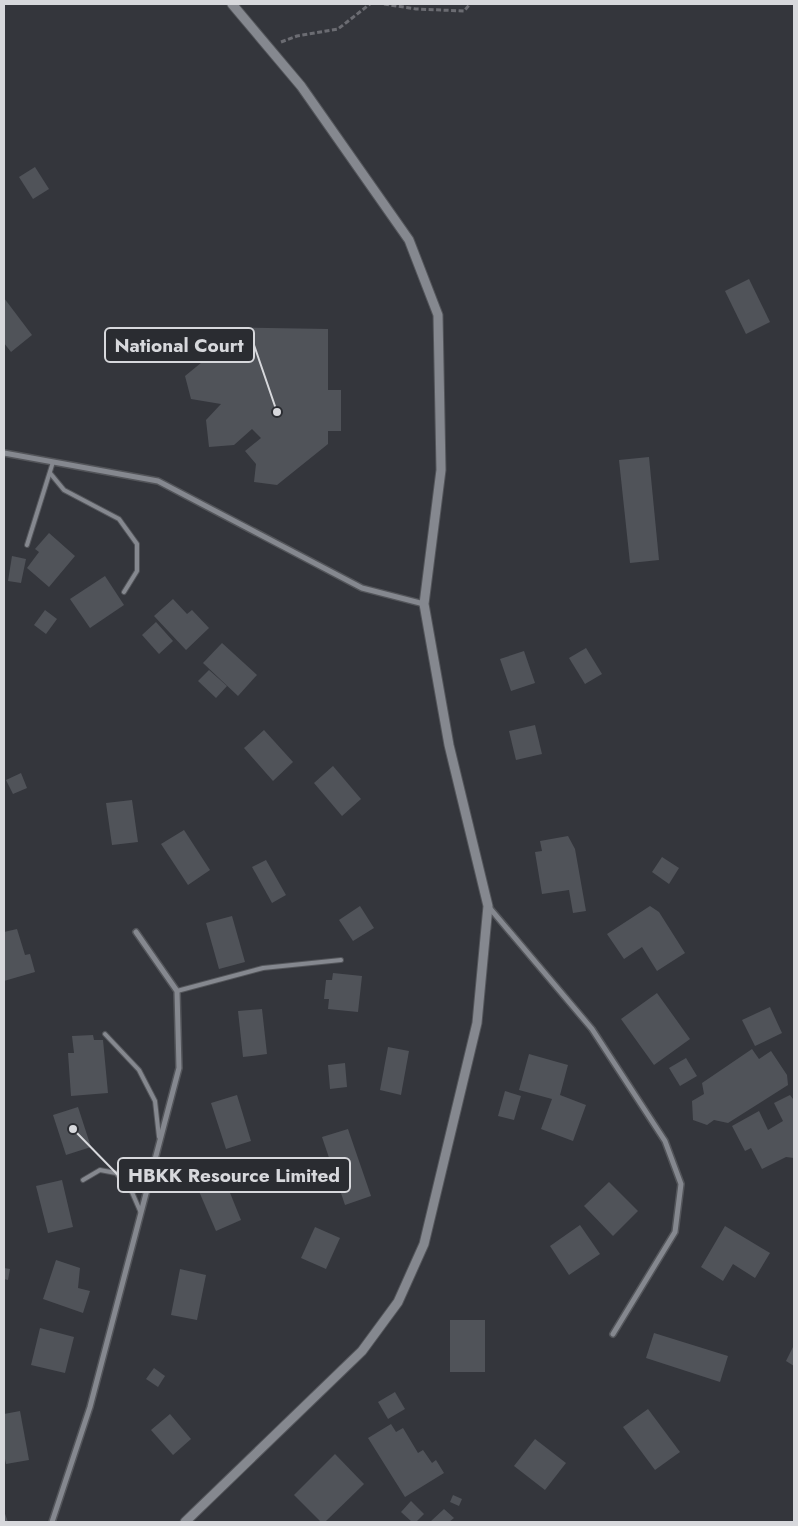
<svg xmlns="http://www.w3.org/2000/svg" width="798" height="1526" viewBox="0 0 798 1526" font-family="Jost,sans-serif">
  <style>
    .building { fill: #505359 }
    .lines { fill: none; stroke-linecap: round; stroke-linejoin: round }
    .service-casing { stroke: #53555a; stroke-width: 6 }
    .minor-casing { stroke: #53555a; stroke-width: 8 }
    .tertiary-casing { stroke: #53555a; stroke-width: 11 }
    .path { stroke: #6b6c72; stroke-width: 3; stroke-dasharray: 5 2.5; stroke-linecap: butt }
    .service { stroke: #85888f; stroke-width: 4 }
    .minor { stroke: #85888f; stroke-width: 5 }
    .tertiary { stroke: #85888f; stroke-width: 9 }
    .leader { fill: none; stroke: #d7d8dc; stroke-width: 2 }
    .callout-dot { fill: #d7d8dc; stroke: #2a2c31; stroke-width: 2 }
    .callout { fill: #2a2c31; stroke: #d7d8dc; stroke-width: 2 }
    .callout-label { font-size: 19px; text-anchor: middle; font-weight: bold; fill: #d7d8dc }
  </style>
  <rect width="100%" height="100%" fill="#34363c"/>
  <g class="building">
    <path d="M35 167 49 189 33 199 19 177Z"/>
    <path d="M749 279 770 322 746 334 725 291Z"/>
    <path d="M4 298 32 335 11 352 4 343Z"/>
    <path d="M218 327 328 329V390H341V431H328V444L277 485 254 482 256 464 245 451 261 438 252 429 234 445 209 447 206 420 221 404 191 399 185 376 218 349Z"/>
    <path d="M649 457 659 560 630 563 619 460Z"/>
    <path d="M49 533 75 556 49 587 27 568 39 552 35 549Z"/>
    <path d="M12 556 26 559 21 583 8 581Z"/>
    <path d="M105 576 124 605 90 628 70 599Z"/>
    <path d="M173 599 187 614 192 610 209 628 186 650 154 616Z"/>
    <path d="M45 610 57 619 46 634 34 625Z"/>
    <path d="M156 622 173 641 159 654 142 635Z"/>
    <path d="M222 643 257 675 238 696 203 663Z"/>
    <path d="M586 648 602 674 585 684 569 658Z"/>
    <path d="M524 651 535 683 511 691 500 659Z"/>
    <path d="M209 670 227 686 216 698 198 681Z"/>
    <path d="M535 725 542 754 516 760 509 731Z"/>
    <path d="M264 730 293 762 273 781 244 748Z"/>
    <path d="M333 766 361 799 342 816 314 783Z"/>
    <path d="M21 773 27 788 13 794 6 780Z"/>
    <path d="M132 800 138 842 112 845 106 803Z"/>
    <path d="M184 830 210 870 188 885 161 844Z"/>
    <path d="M568 836 575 849 586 911 573 913 569 890 542 894 535 852 542 851 540 841Z"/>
    <path d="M662 857 679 868 669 884 652 872Z"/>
    <path d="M266 860 286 895 272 903 252 867Z"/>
    <path d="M360 906 374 928 353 941 339 920Z"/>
    <path d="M650 906 659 912 685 953 657 971 642 947 624 959 607 934Z"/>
    <path d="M232 916 245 962 219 969 206 923Z"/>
    <path d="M17 929 25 955 30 954 35 972 4 981V932Z"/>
    <path d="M333 973 362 976 358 1012 328 1009 329 999H324L326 980H332Z"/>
    <path d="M657 993 690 1039 654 1065 621 1019Z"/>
    <path d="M770 1007 782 1033 755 1046 742 1020Z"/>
    <path d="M262 1009 267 1054 243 1057 238 1011Z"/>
    <path d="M93 1035 94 1040H103L108 1093 71 1096 68 1053H74L72 1036Z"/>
    <path d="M388 1047 409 1051 401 1095 380 1090Z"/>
    <path d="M752 1049 759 1059 771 1051 787 1075 788 1085 728 1123 714 1120 707 1125 693 1120 692 1101 704 1094 702 1083Z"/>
    <path d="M529 1054 568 1065 560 1095 586 1105 573 1141 541 1129 552 1099 519 1090Z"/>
    <path d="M686 1058 697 1076 680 1086 669 1068Z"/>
    <path d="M345 1063 347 1087 330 1089 328 1065Z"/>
    <path d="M505 1091 521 1096 514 1120 498 1116Z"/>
    <path d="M237 1095 251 1141 226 1149 211 1103Z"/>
    <path d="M790 1095 793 1099H794V1158L786 1157 762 1169 751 1148 745 1151 732 1126 759 1111 768 1130 783 1121 774 1103Z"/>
    <path d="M78 1107 91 1147 66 1155 53 1115Z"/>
    <path d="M348 1129 371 1196 345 1205 322 1137Z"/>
    <path d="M224 1178 241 1220 216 1231 198 1189Z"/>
    <path d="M62 1180 73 1227 48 1233 36 1186Z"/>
    <path d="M609 1182 638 1211 613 1236 584 1206Z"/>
    <path d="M580 1225 600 1254 569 1275 550 1246Z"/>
    <path d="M725 1226 770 1253 755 1278 733 1264 723 1281 701 1267Z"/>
    <path d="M315 1227 340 1238 326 1269 301 1258Z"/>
    <path d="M56 1260 80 1268 78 1288 90 1291 83 1313 43 1299Z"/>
    <path d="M4 1268 10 1269 8 1280 4 1279Z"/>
    <path d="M180 1269 206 1275 197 1320 171 1315Z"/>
    <rect x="450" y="1320" width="35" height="52"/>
    <path d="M40 1328 74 1337 65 1373 31 1365Z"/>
    <path d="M654 1333 728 1356 720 1382 646 1358Z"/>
    <path d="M794 1345V1366L786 1361Z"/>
    <path d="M154 1368 165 1376 158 1387 146 1379Z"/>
    <path d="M395 1392 405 1409 388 1419 378 1402Z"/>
    <path d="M648 1409 680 1452 655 1470 623 1427Z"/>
    <path d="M20 1411 29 1460 6 1464 4 1454V1414Z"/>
    <path d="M170 1414 191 1439 173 1455 151 1430Z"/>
    <path d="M391 1424 396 1432 403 1428 418 1453 423 1450 432 1463 436 1460 444 1473 405 1497 368 1438Z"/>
    <path d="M535 1439 566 1463 545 1490 514 1466Z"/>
    <path d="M335 1454 364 1484 325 1522H321L294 1495Z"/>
    <path d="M453 1495 462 1499 459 1506 450 1502Z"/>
    <path d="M411 1501 424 1514 416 1522H412L401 1512Z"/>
    <path d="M444 1509 454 1518 449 1522H430Z"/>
    <path d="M4 1511 8 1522H4Z"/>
  </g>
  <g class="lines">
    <defs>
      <g id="service">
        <path d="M50 473 64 490 119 519 137 544V571L124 592"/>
        <path d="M27 545 53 462"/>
        <path d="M177 991 263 968 341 960"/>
        <path d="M105 1034 139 1070 155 1101 159 1137"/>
        <path d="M83 1180 100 1170 116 1173 131 1190 141 1213"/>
      </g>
      <g id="minor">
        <path d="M4 453 158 481 362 588 424 604"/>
        <path d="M488 906 592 1029 665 1141 681 1184 675 1232 613 1334"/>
        <path d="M52 1522 90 1407 179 1068 177 991 136 932"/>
      </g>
      <path id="tertiary" d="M185 1522 362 1351 398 1302 424 1244 477 1023 488 906 449 745 424 604 441 470 438 315 409 240 301 86 232 4"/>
    </defs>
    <use href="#service" class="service-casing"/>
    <use href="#minor" class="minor-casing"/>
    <use href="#tertiary" class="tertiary-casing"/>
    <g class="path">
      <path d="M384 4 416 9 464 11 470 4"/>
      <path d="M281 42 297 36 338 29 370 4"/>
    </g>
    <use href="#service" class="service"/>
    <use href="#minor" class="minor"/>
    <use href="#tertiary" class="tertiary"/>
  </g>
  <path class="leader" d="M277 412L254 345M73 1129L118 1175"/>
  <g class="callout-dot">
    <circle cx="277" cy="412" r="5"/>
    <circle cx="73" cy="1129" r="5"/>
  </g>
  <g class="callout">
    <rect x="105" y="328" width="149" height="34" rx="5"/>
    <rect x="118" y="1158" width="232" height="34" rx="5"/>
  </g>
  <g class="callout-label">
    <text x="179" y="352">National Court</text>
    <text x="234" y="1182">HBKK Resource Limited</text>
  </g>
  <rect width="798" height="1526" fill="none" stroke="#d7d8dc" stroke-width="10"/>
</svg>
